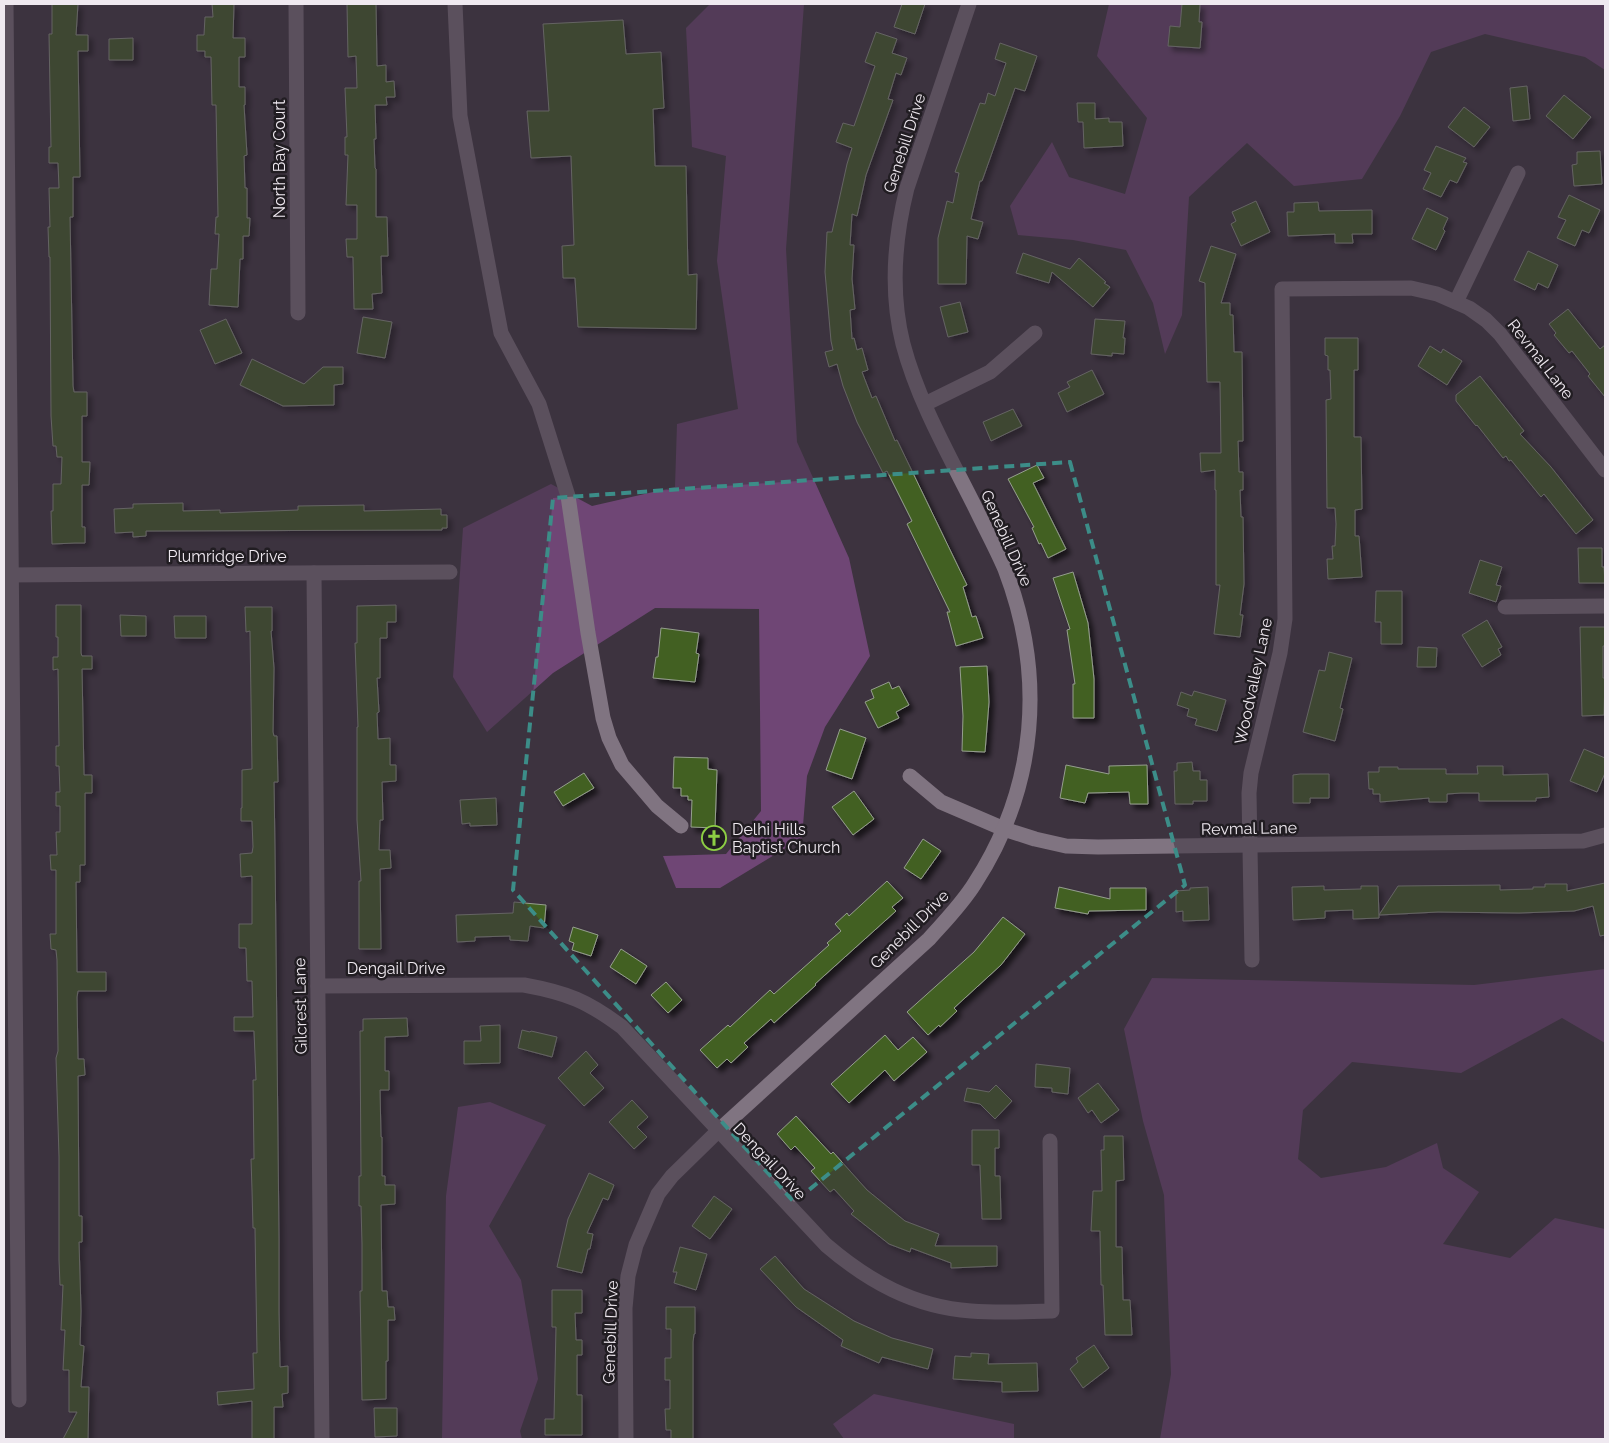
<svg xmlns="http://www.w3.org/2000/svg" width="1609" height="1443" viewBox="0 0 1609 1443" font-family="Raleway,sans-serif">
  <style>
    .green { fill: #6f4675 }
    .building { fill: #426121; stroke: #959e8e; filter: url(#shadow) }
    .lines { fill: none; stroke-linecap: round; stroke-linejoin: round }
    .minor { stroke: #807481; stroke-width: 15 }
    .marked { fill: none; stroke: #3c8d88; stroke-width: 4; stroke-dasharray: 10 6; stroke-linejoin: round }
    .labels { text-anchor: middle; stroke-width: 5; stroke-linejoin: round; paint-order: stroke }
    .street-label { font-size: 16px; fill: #efe9f0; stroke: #211d22 }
    .poi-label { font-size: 16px; fill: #efe9f0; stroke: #211d22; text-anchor: start }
  </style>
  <defs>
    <filter id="shadow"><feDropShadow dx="4.5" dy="4.5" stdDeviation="2.5" flood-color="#0009"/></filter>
  </defs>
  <rect width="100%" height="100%" fill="#3d333f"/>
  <g class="green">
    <path d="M710 4H804L786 249 797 442 849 558 870 656 825 727 807 776 802 838 720 888H676L663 856 726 854 761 811 759 609 655 608 553 673 487 732 453 677 463 528 551 484 592 506 675 487 677 424 738 409 717 261 726 156 692 147 686 28Z"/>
    <path d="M1109 4H1605V70L1585 57 1485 34 1431 52 1400 116 1362 179 1294 186 1247 143 1189 197 1182 315 1165 354 1153 303 1126 250 1073 240 1018 235 1010 206 1052 142 1069 177 1125 194 1147 118 1097 56Z"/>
    <path d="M1605 969V1043L1562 1018 1461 1073 1352 1062 1303 1110 1298 1159 1321 1178 1386 1167 1437 1143 1443 1168 1479 1192 1443 1244 1510 1258 1555 1218 1605 1229V1439H1160L1171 1374 1164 1195 1143 1121 1124 1029 1152 978 1474 985Z"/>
    <path d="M490 1102 546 1125 489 1226 521 1280 538 1379 520 1431 522 1439H442L446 1196 458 1107Z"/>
    <path d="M874 1394 1014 1424V1439H844L833 1424Z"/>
  </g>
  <g class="building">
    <path d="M52 4H78L76 35H88V51H78L80 177H73V217H70L73 386 74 392H87V416H82V462H90L89 485H82V527H85V543H75L52 544 51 511H53V484H61L62 457H57L56 446H53L51 416 50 257H49L48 227H50L49 188H59L58 163H49V147H51L49 34H52Z"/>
    <path d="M212 4H234L233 38H245V57H239V87H245V105H244L247 155 244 156 245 188H247V218H250L249 236H243V259H240L238 307 209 305 211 269H217L219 234H215L216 217H218L216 105H212L211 57H205V51H197V35H204L205 17H213Z"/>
    <path d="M347 4H376L377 66 386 65V82L394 81 395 97H386L387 105H375L376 139H374L375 168 376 169V217H387L388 256H381L382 293 372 294 373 309H354L353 257H347L346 239H357V205H346L348 155H345V137H347L345 88H357L356 56 348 57Z"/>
    <path d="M902 4H925L915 34 894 27Z"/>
    <path d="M1182 4H1200L1199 22H1202L1200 48 1168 46 1170 26 1180 27Z"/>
    <path d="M623 20 626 54 661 52 664 108 653 109 655 166H686L688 275 697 274 696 329 578 327 575 278H563L562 246 574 245 571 156 531 158 527 111H549L543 24Z"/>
    <path d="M876 32 897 39 892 53 907 58 901 75 896 73 888 99 893 100 866 175 857 216 852 214 850 245H854L852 279 855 309 850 310 852 339 854 338 857 350 862 348 868 370 862 372 872 398 876 396 895 441 897 440 967 585 963 587 972 617 976 616 983 638 956 646 947 612H950L907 524 912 521 887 471 883 473 857 422 843 386 837 364 829 367 825 352 833 350 831 341 825 272 827 232H832L847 164 852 148 836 142 843 123 854 126 875 66 865 62Z"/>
    <path d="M133 38V60H109V39Z"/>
    <path d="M1000 43 1037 56 1025 91 1015 88 982 181H980L971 219 983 222 978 239 967 236 966 284H938V238L947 201 953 203 959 173 955 172 980 103 985 104 988 93 995 96 1006 63 995 59Z"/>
    <path d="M1527 86 1530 119 1513 121 1510 88Z"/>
    <path d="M1564 95 1591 117 1573 139 1546 116Z"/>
    <path d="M1077 103H1095V119L1109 118V122H1122L1123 146 1084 148 1083 122H1078Z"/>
    <path d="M1464 107 1490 127 1474 147 1448 127Z"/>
    <path d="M1436 146 1466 158 1463 162 1467 163 1457 183 1450 180 1441 197 1423 189 1431 173 1424 170Z"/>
    <path d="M1600 151 1602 184 1574 186 1572 165 1577 164V152Z"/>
    <path d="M1569 195 1600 210 1589 233 1582 230 1575 246 1557 238 1566 220 1558 217Z"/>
    <path d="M1256 201 1270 232 1241 246 1231 224 1236 221 1232 212Z"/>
    <path d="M1318 202 1319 211 1372 210V234H1352L1353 243H1335V234L1288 236 1287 212H1294V203Z"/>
    <path d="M1427 208 1448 218 1443 229 1445 231 1436 250 1412 239Z"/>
    <path d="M1211 246 1236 254 1221 303H1230V315H1233L1234 352H1242L1243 441H1238L1239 472H1243V490H1240L1241 517H1243L1244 584 1240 615H1243L1240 637 1214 634 1220 585H1216V490H1215V470L1201 472 1200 453H1221L1220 382H1207L1205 283 1199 281Z"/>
    <path d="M1528 251 1558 265 1548 288 1538 283 1535 290 1514 280Z"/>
    <path d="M1023 253 1070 269 1079 258 1106 282 1104 283 1110 287 1093 307 1052 272 1049 283 1016 273Z"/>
    <path d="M960 302 968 332 948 337 940 307Z"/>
    <path d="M1568 309 1600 349 1605 345V397L1588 376 1590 374 1572 351 1569 353 1554 335 1556 333 1549 324Z"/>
    <path d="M363 317 392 322 385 358 357 353Z"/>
    <path d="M226 319 242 353 215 364 200 330Z"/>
    <path d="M1095 319 1125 321 1123 338H1125L1124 354 1112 353V356L1091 354Z"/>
    <path d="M1325 338H1358V370H1354V437H1361L1362 509 1355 510V536H1359L1362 577 1328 579 1327 559H1333L1332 546H1335L1336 524 1335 508H1327L1326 400 1331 399 1330 370H1328V356L1325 355Z"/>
    <path d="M1430 346 1441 353 1443 349 1462 361 1447 385 1418 366Z"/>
    <path d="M252 359 304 384 323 367H343V384L334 385V405L283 406 240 385Z"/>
    <path d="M1092 370 1104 394 1067 412 1058 393 1070 387 1067 382Z"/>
    <path d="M1480 376 1524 431 1520 434 1551 467 1593 520 1576 534 1544 494 1541 497 1511 460 1509 461 1506 456 1503 458 1477 425 1476 426 1456 401V395Z"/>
    <path d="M1013 409 1022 426 991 441 983 422Z"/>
    <path d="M1037 465 1044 478 1033 483 1066 549 1048 558 1041 543 1039 544 1032 528 1034 527 1008 479Z"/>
    <path d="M183 503V511L220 510V513L298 510V506L364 505V511L441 509V515H447V528H442V530L146 531V536L133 537V532L115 533 114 509 133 508V504Z"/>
    <path d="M1578 548H1602V567H1604L1605 583H1579Z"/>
    <path d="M1480 560 1502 567 1496 585 1501 586 1496 602 1469 593Z"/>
    <path d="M1073 572 1088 623 1094 679V718H1073V684H1075L1067 630 1070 629 1053 578Z"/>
    <path d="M1376 591H1402V644H1381V622H1375Z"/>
    <path d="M56 605H81V653L82 656H92V669H82L84 775H92V793H85V865H80V882H76L77 972H106V991H78L77 997 78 1059H84L85 1075 78 1076 79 1216H82V1242H79L81 1311 80 1345 84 1346 81 1387H89L88 1439H63L77 1412H69V1370H63L65 1330H61L63 1285H60L59 1260V1157L56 1058 58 1051 57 960 56 950 51 949 50 934H56V870H51L50 855H57L56 832H60V806H56V792H60L59 766H56V746H59L58 669 53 670V657H58V637H56Z"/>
    <path d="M396 605V622H387V638H380V678H377L379 712 377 713 378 739 390 738V765H396V781L382 782 383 820H380L379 850H390L391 868 380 869 381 949H359V881H361L357 820V727H358L355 643H357V606Z"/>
    <path d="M245 607H272V631H271L274 668 273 732 274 736H277L278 782H274L275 851 279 1239V1312L280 1367 288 1366V1393L282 1394 283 1407H274V1439H252V1401L218 1405 217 1392 254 1389 253 1353H257L255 1228H253L252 1190 251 1159H254L253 1080H256L254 1031H234V1017H253L252 981H247L246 948H239V924H252V876L241 877 240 854 252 853 253 847 252 821H241V808H242V770L252 769 250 631 246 632Z"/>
    <path d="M120 615 146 616V636H121Z"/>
    <path d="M174 616H206V638H175Z"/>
    <path d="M1487 620 1502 647 1498 649 1501 655 1482 667 1462 635Z"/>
    <path d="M1580 627H1605V646H1603V678H1605L1604 715 1582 716Z"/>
    <path d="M661 628 699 633 696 653 699 654 695 682 653 678 656 657H658Z"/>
    <path d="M1418 647 1437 648 1436 667H1417Z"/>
    <path d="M1329 652 1352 658 1340 708 1343 709 1335 741 1303 732 1319 670 1325 671Z"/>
    <path d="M987 666 989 702 985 752 962 751 963 716 960 667Z"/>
    <path d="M889 682 892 689 899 686 909 705 896 712 899 718 878 728 865 702 874 698 871 690Z"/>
    <path d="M1194 691 1226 700 1217 731 1195 725 1197 719 1187 716 1189 709 1177 705 1181 692 1192 696Z"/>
    <path d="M840 729 866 738 852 779 826 770Z"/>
    <path d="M1584 749 1605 758V773L1597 792 1570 781Z"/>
    <path d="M674 757 708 758V769L717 770 715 828 691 827 692 800H688V796H681V788H673Z"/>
    <path d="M1192 762 1193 771H1200V780H1207V801H1193V804H1175L1174 771H1177V763Z"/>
    <path d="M1066 765 1109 774V766L1147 765 1148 804H1130L1129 792 1088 793 1085 803 1060 798Z"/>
    <path d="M1477 766H1503V775L1548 774 1549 797 1536 798V801H1479V793H1461L1447 794V802H1429V798L1380 802V794H1373V789H1369L1368 772H1379V767H1398V769H1446V774H1478Z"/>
    <path d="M584 773 594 788 563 806 554 792Z"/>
    <path d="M1300 774H1329V798H1310V803H1293V775Z"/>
    <path d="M854 791 874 819 853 835 832 807Z"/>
    <path d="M496 798 497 825 470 826V823L462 824 460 800Z"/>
    <path d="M923 839 941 851 921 879 904 868Z"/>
    <path d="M887 881 903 898 892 907 896 911 815 984 816 985 774 1023 771 1019 744 1043 748 1047 731 1063 727 1059 717 1068 700 1050 728 1025 730 1027 770 990 774 994 829 945 827 943 841 931 835 924 847 913 849 916Z"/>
    <path d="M1605 883V935L1600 936 1593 906 1574 911 1519 913 1438 912 1379 915 1398 886 1500 885V890L1533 889V887H1545V884H1567V891Z"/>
    <path d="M1324 886V890L1361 889V886H1378L1379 918 1353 919V910L1325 911V918L1293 920 1292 887Z"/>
    <path d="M1059 887 1110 899V888H1146V910L1089 911 1088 914 1055 908Z"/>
    <path d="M1208 887 1209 920 1183 921V911L1176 912V891L1190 890V888Z"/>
    <path d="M514 902 546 905 544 928 530 926 528 941 510 940V936L475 937V941L457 942 456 915 513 913Z"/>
    <path d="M1003 917 1025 934 1001 965 954 1008 957 1011 940 1027 939 1025 928 1035 907 1012 974 952Z"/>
    <path d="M573 927 598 935 591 956 572 950 574 943 569 941Z"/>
    <path d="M621 949 647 966 636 984 610 967Z"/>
    <path d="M666 982 682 1000 668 1013 651 995Z"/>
    <path d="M407 1018 408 1036 385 1037V1071H389V1090H380L381 1137H382V1176H385V1185H395V1204L381 1205 382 1291H387L388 1307H394L395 1320H388V1361H386V1399L362 1400 360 1291H362V1244L361 1206H359V1176H361L360 1031H363V1019Z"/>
    <path d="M500 1025V1063L464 1064V1041H481L480 1026Z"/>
    <path d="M522 1030 530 1032 531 1031 557 1037 552 1057 518 1048Z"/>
    <path d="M885 1035 898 1050 913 1037 927 1052 894 1081 885 1070 849 1103 831 1084Z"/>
    <path d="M586 1051 598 1065 590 1073 604 1088 584 1106 558 1078Z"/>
    <path d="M1036 1064 1070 1068 1068 1094 1052 1092V1088L1035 1087Z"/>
    <path d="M1098 1083 1119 1110 1101 1123 1092 1110 1088 1113 1078 1098Z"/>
    <path d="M996 1085 1012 1101 995 1119 980 1104 964 1101 967 1088 989 1092Z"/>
    <path d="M632 1100 648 1117 637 1127 647 1137 634 1149 609 1122Z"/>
    <path d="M796 1116 831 1154 833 1152 867 1190 905 1221 939 1234 935 1246H997V1266L951 1268V1263L911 1248 910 1252 889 1244 851 1214 854 1211 834 1189 830 1192 811 1171 815 1168 795 1146 791 1150 777 1134Z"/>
    <path d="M972 1130H999V1148H995V1176H1000L1001 1219H982L980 1165H972Z"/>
    <path d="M1104 1136H1123L1124 1180 1116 1181V1247H1122L1123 1300H1130L1132 1335H1105L1103 1285H1101L1100 1231H1091L1093 1191H1102L1101 1150H1104Z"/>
    <path d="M589 1173 614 1185 608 1200 603 1198 587 1233 593 1234 590 1249H588L582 1273 557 1267 568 1219Z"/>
    <path d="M714 1196 732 1209 710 1239 692 1226Z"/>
    <path d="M680 1247 707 1254 696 1290 674 1283 677 1272H673Z"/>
    <path d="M775 1256 804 1289 854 1321 892 1338 933 1349 928 1369 882 1357 879 1363 841 1346 843 1340 796 1307 760 1269Z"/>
    <path d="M552 1290H582V1313H575L576 1340H582V1355H577V1395H582V1435H545V1419H554L556 1327H552Z"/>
    <path d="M666 1307H695V1334H694L693 1342V1439H671V1430H666L665 1409H670V1380H665V1358H671V1329H666Z"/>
    <path d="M1094 1345 1109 1368 1083 1388 1070 1369 1078 1362 1076 1358Z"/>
    <path d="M971 1353 989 1354 988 1364 1037 1363 1038 1391 1002 1392V1382L953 1379 955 1356 971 1357Z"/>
    <path d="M374 1408H397V1436L375 1437Z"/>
  </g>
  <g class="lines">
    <g class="minor">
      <path d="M6 4 19 1400"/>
      <path d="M296 4 298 313"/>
      <path d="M455 4 460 116 501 333 539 404 568 496 588 633 603 718 609 738 622 765 657 806 681 826"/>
      <path d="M1456 302 1518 173"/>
      <path d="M925 404 990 372 1035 333"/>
      <path d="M314 573 322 1439"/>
      <path d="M4 575 450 572"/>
      <path d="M1505 607 1605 606"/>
      <path d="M910 776 941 802 1004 829 1035 839 1066 846 1098 847 1583 841 1605 835"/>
      <path d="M1252 960 1249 793 1251 773 1280 653 1285 619 1282 289 1411 288 1437 294 1469 308 1486 320 1500 334 1605 470"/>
      <path d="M318 986 524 985C568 993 587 1001 622 1027L826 1245C868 1281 914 1307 971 1311 998 1313 1025 1312 1052 1311L1050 1141"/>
      <path d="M626 1439 625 1308 628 1276 636 1245 658 1194 672 1176 718 1131 929 939C945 921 962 904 975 883 1037 787 1046 676 1005 569 996 548 985 528 975 507 949 455 918 401 903 344 890 292 894 240 907 188L969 4"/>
    </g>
  </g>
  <path d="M0 0H1609V1443H0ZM1070 462 1185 885 794 1202 513 890 553 498Z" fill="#3d333f" fill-opacity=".55" fill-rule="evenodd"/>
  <path class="marked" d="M1070 462 1185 885 794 1202 513 890 553 498Z"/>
  <defs>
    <symbol id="church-ring" viewBox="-11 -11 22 22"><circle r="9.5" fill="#211d22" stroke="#8dce44" stroke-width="1.5"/><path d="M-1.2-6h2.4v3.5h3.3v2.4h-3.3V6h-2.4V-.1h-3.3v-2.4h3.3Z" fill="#8dce44"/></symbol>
  </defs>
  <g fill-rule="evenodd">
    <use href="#church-ring" x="700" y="824" width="28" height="28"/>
  </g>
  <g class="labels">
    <g class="street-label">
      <text transform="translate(904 143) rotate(-72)" y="6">Genebill Drive</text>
      <text transform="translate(279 159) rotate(-90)" y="6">North Bay Court</text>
      <text transform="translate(1541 359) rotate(52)" y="6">Revmal Lane</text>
      <text transform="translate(1007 538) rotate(66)" y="6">Genebill Drive</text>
      <text x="227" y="562">Plumridge Drive</text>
      <text transform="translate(1253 681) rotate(-78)" y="6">Woodvalley Lane</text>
      <text transform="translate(1249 828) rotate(-1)" y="6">Revmal Lane</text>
      <text transform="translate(909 929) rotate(-45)" y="6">Genebill Drive</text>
      <text x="396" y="974">Dengail Drive</text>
      <text transform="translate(300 1006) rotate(-91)" y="6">Gilcrest Lane</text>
      <text transform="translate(770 1161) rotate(47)" y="6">Dengail Drive</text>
      <text transform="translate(610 1332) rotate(-88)" y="6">Genebill Drive</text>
    </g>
    <g class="poi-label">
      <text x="732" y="835">Delhi Hills<tspan x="732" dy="18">Baptist Church</tspan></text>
    </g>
  </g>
  <rect width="1609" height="1443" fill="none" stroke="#efe9f0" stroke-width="10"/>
</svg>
